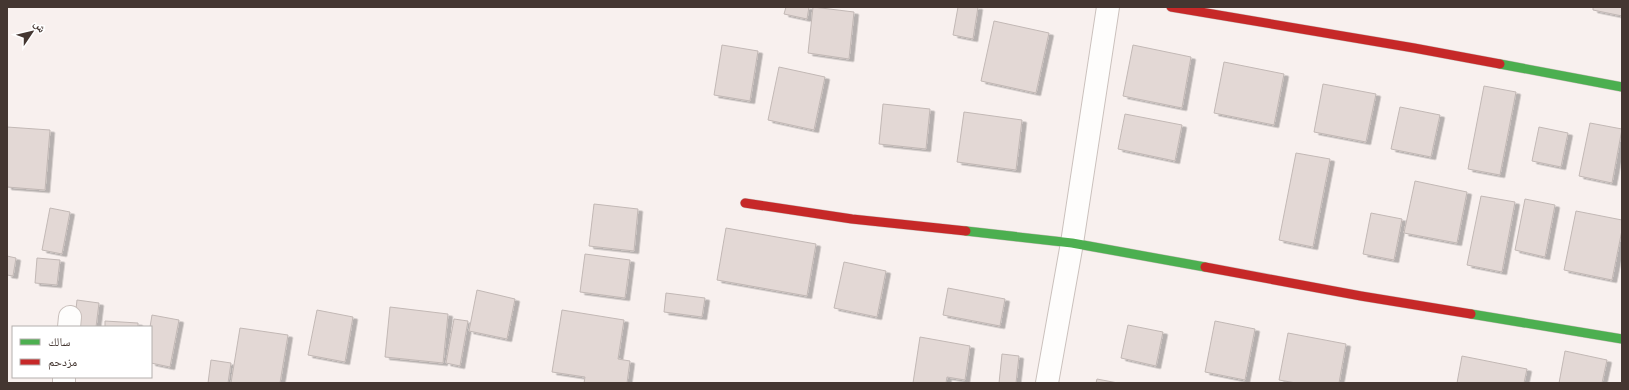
<svg xmlns="http://www.w3.org/2000/svg" width="1629" height="390" viewBox="0 0 1629 390" font-family="'Nunito Sans','Noto Naskh Arabic',sans-serif">
  <style>
    .building { fill: #e3d8d5; stroke: #c2b8b5; filter: url(#shadow) }
    .lines { fill: none; stroke-linecap: round; stroke-linejoin: round }
    .street-casing { stroke: #cac0bc; stroke-width: 24 }
    .fast-casing { stroke: #cac0bc; stroke-width: 10 }
    .jam-casing { stroke: #cac0bc; stroke-width: 10 }
    .street { stroke: #fefdfc; stroke-width: 22 }
    .fast { stroke: #4caf50; stroke-width: 9 }
    .jam { stroke: #c62828; stroke-width: 9 }
  </style>
  <defs>
    <filter id="shadow"><feDropShadow dx="4.5" dy="2.5" stdDeviation="0" flood-color="#0004"/></filter>
  </defs>
  <rect width="100%" height="100%" fill="#f8f0ee"/>
  <g class="building">
    <path d="M786 7H809L807 19 784 14Z"/>
    <path d="M813 7 854 12 849 59 808 53Z"/>
    <path d="M958 7H978L973 39 953 35Z"/>
    <path d="M1593 7H1622V16L1593 10Z"/>
    <path d="M994 21 1049 33 1036 93 981 81Z"/>
    <path d="M722 45 758 51 750 101 714 95Z"/>
    <path d="M1133 45 1191 57 1182 108 1123 96Z"/>
    <path d="M1224 62 1284 74 1274 125 1214 113Z"/>
    <path d="M779 67 825 77 814 130 768 120Z"/>
    <path d="M1323 84 1376 94 1366 142 1314 132Z"/>
    <path d="M1484 86 1516 92 1500 175 1468 169Z"/>
    <path d="M883 104 930 109 926 149 879 144Z"/>
    <path d="M1400 107 1440 115 1431 157 1391 149Z"/>
    <path d="M964 112 1022 120 1016 170 957 162Z"/>
    <path d="M1125 114 1182 125 1175 161 1118 149Z"/>
    <path d="M1590 123 1622 129 1612 183 1579 176Z"/>
    <path d="M7 127 50 130 45 190 7 187Z"/>
    <path d="M1539 127 1568 133 1561 167 1532 161Z"/>
    <path d="M1296 153 1330 159 1313 247 1279 240Z"/>
    <path d="M1415 181 1467 192 1457 243 1404 233Z"/>
    <path d="M1481 196 1515 202 1502 272 1467 265Z"/>
    <path d="M1525 199 1555 205 1545 257 1515 250Z"/>
    <path d="M594 204 638 209 634 251 589 246Z"/>
    <path d="M50 208 70 212 62 254 42 250Z"/>
    <path d="M1576 211 1622 220V230L1612 280 1564 270Z"/>
    <path d="M1371 213 1402 219 1394 260 1363 254Z"/>
    <path d="M726 228 816 244 807 296 717 280Z"/>
    <path d="M585 254 630 260 625 298 580 292Z"/>
    <path d="M7 256 16 258 13 276 7 275Z"/>
    <path d="M37 258 60 260 57 285 35 283Z"/>
    <path d="M844 262 886 271 877 317 834 308Z"/>
    <path d="M948 288 1005 299 1000 326 943 315Z"/>
    <path d="M477 290 515 299 507 339 469 331Z"/>
    <path d="M666 293 705 298 702 317 664 312Z"/>
    <path d="M77 300 99 303 96 327H74Z"/>
    <path d="M390 307 448 314 443 363 385 357Z"/>
    <path d="M317 310 353 317 345 362 308 355Z"/>
    <path d="M562 310 624 320 618 359 630 361 627 383H584L585 377 552 372Z"/>
    <path d="M152 315 179 320 170 367 151 363 150 327Z"/>
    <path d="M454 319 468 321 460 366 446 363Z"/>
    <path d="M105 321 138 323V327H105Z"/>
    <path d="M1215 321 1255 329 1245 380 1205 372Z"/>
    <path d="M1128 325 1163 332 1156 366 1121 358Z"/>
    <path d="M240 328 288 335 280 383H231Z"/>
    <path d="M1288 333 1346 344 1339 383H1296L1279 380Z"/>
    <path d="M920 337 970 346 965 380 947 377 946 383H913Z"/>
    <path d="M1565 351 1607 360 1602 383H1559Z"/>
    <path d="M1002 354 1019 356 1016 383H999Z"/>
    <path d="M1462 356 1527 369 1524 383H1457Z"/>
    <path d="M211 360 231 363 228 383H208Z"/>
    <path d="M1097 379 1118 383H1096Z"/>
  </g>
  <g class="lines">
    <defs>
      <g id="street">
        <path d="M69 327 70 317"/>
        <path d="M64 383V377"/>
        <path d="M1047 383 1072 243 1108 7"/>
      </g>
      <g id="fast">
        <path d="M1500 64 1622 87"/>
        <path d="M966 231 1072 243 1205 267"/>
        <path d="M1471 314 1622 339"/>
      </g>
      <g id="jam">
        <path d="M1171 7 1414 48 1500 64"/>
        <path d="M745 203 852 219 966 231"/>
        <path d="M1205 267 1361 296 1471 314"/>
      </g>
    </defs>
    <use href="#street" class="street-casing"/>
    <use href="#fast" class="fast-casing"/>
    <use href="#jam" class="jam-casing"/>
    <use href="#street" class="street"/>
    <use href="#fast" class="fast"/>
    <use href="#jam" class="jam"/>
  </g>
  <rect width="1629" height="390" fill="none" stroke="#443631" stroke-width="16"/>
  <rect x="12" y="326" width="140" height="52" fill="#ffffff" stroke="#b4afad"/>
  <rect x="20" y="339" width="20" height="6" fill="#4caf50" stroke="#b4afad"/>
  <text x="48" y="346" font-size="12" fill="#443631">سالك</text>
  <rect x="20" y="359" width="20" height="6" fill="#c62828" stroke="#b4afad"/>
  <text x="48" y="366" font-size="12" fill="#443631">مزدحم</text>
  <g transform="translate(32 32) rotate(55)" stroke="#ffffff" stroke-width="3" paint-order="stroke">
  <path d="M0-3L7 15L0 10L-7 15Z" fill="#443631"/>
  <text y="-6" font-size="11" font-weight="bold" text-anchor="middle" fill="#443631">ش</text>
  </g>
</svg>
